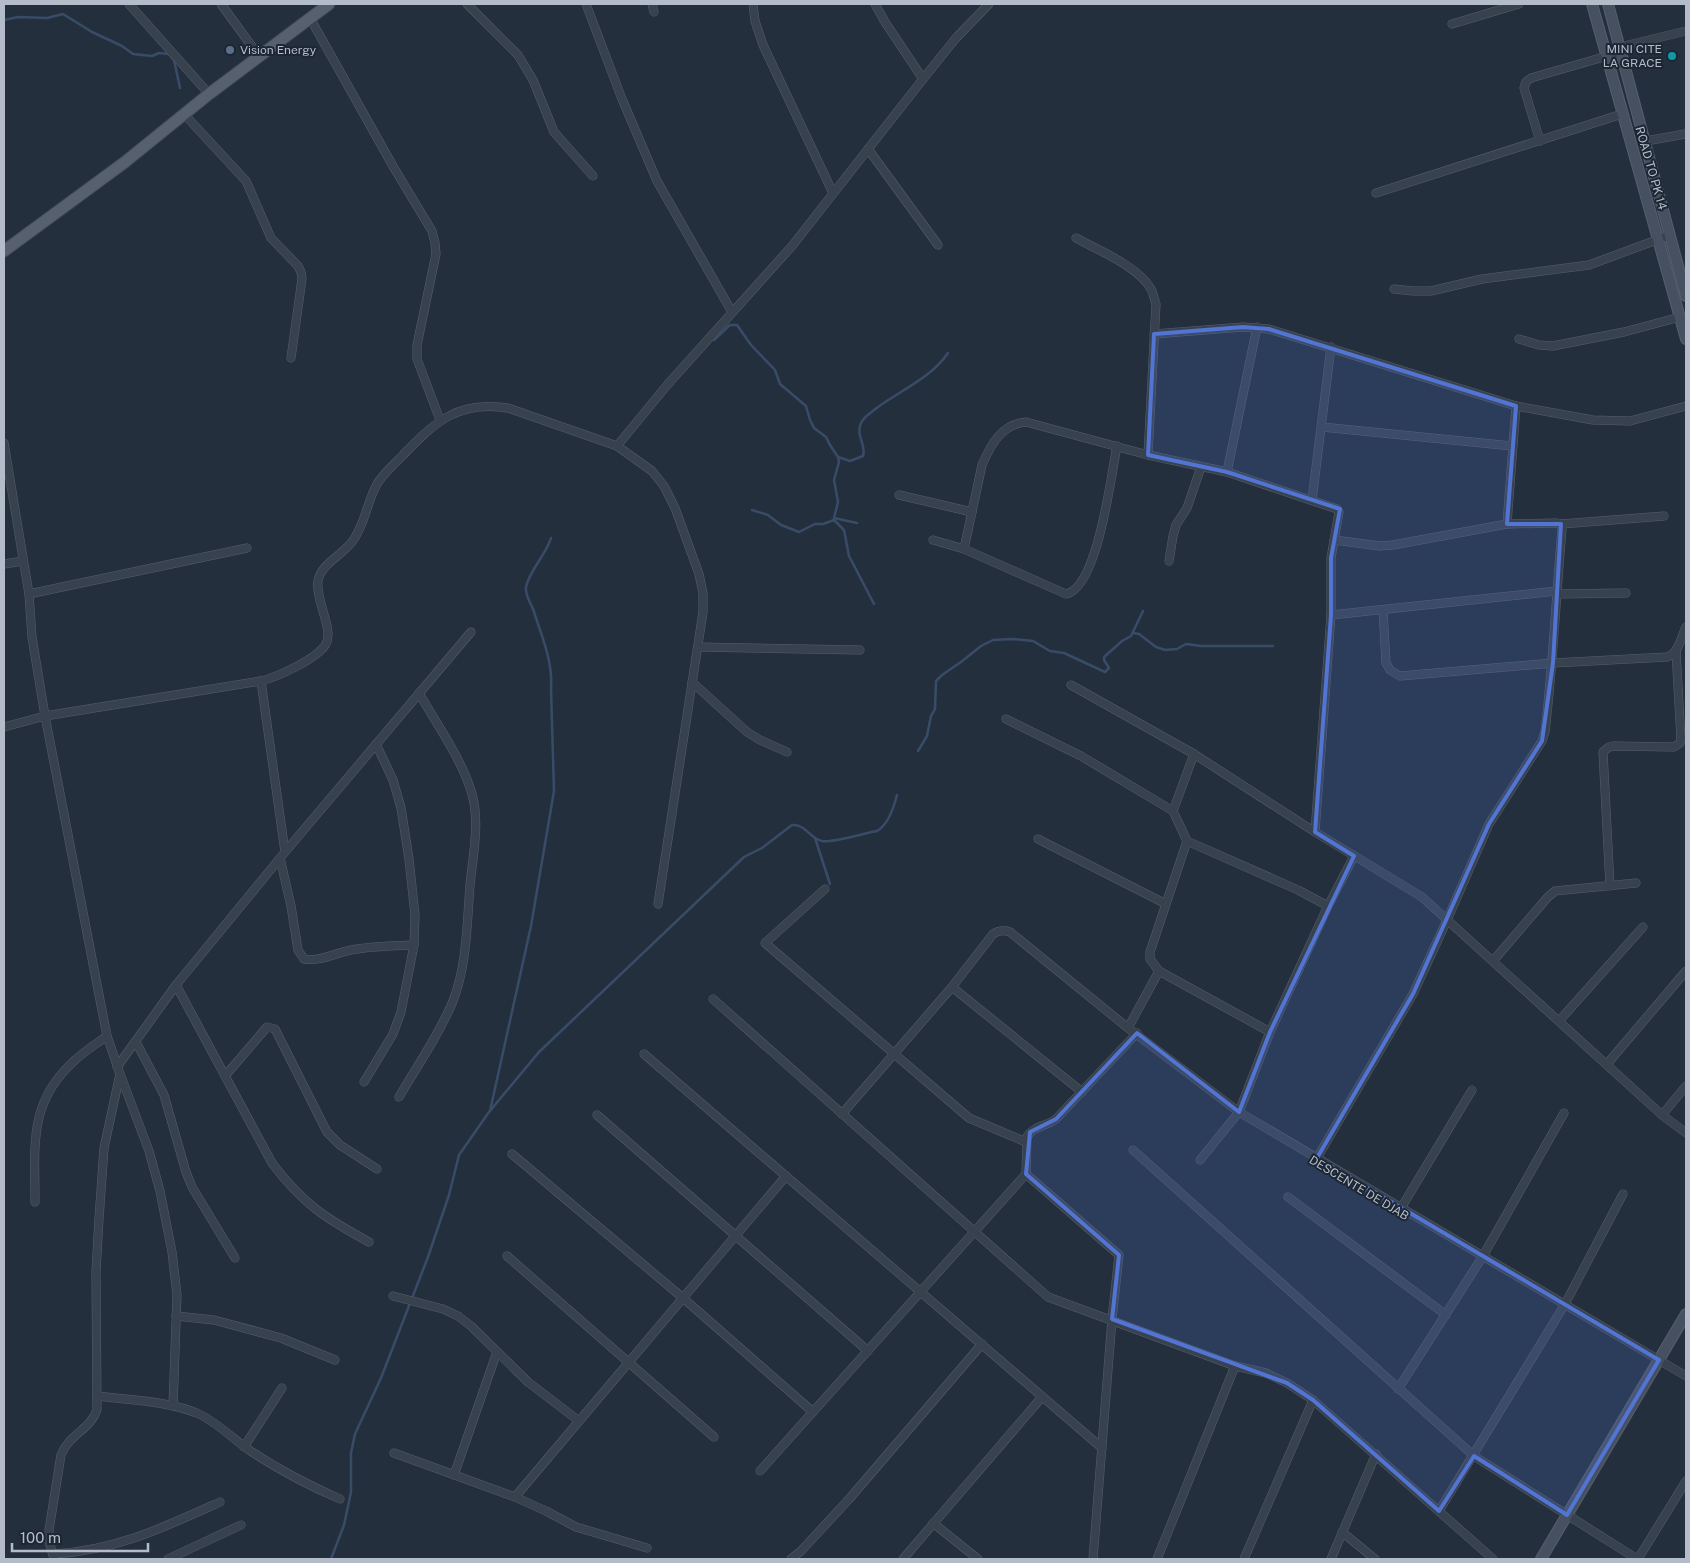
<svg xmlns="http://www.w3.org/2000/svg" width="1690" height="1563" viewBox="0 0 1690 1563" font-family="'Public Sans',sans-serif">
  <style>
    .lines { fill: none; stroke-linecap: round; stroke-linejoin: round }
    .stream { stroke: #394c67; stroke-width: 2.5 }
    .minor-casing { stroke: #565f6c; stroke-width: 9 }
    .secondary-casing { stroke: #565f6c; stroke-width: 12 }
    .primary-casing { stroke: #414a57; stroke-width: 13 }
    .minor { stroke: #38414e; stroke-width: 8 }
    .secondary { stroke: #465061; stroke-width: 10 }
    .primary { stroke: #56606e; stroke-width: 11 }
    .marked { fill: #5274d3; fill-opacity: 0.2; stroke: #5274d3; stroke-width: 4; stroke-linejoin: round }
    .service-dot { fill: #5c6f8a; stroke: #1d2633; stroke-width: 2 }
    .culture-dot { fill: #0f9aa8; stroke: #1d2633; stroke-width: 2 }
    .labels { text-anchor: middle; stroke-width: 4; stroke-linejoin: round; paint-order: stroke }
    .poi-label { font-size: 12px; fill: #b4bcc9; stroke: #1d2633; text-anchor: end }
    .street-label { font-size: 12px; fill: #b4bcc9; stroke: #1d2633 }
  </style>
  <rect width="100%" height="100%" fill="#242f3e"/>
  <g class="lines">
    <g class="stream">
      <path d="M4 20 18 17 47 18 63 14 92 32 122 46 133 54 152 56 159 53 169 54 174 60 180 88"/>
      <path d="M714 340 730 325H737L751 345 775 370 780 384 806 406 810 420 814 428 826 437 830 445 838 457 839 462 834 480 838 502 834 518 857 523"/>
      <path d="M838 457 850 461 863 456C867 446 855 435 861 423 864 416 872 412 878 407 901 390 931 378 948 353"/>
      <path d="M752 510 768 515 781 525 799 532 815 524H823L834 520 844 530 849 556 874 604"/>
      <path d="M1133 633 1139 634 1156 647 1165 650 1177 649 1186 644 1201 646H1273"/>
      <path d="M918 751 927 736 931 716 935 709 936 681 942 675 961 662 981 646 993 640 1013 639 1033 641 1050 651 1064 653 1105 672 1109 668 1104 660V657L1122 641 1131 636 1143 611"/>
      <path d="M815 838 830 884"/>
      <path d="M490 1111 531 926 554 791 551 688C553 661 541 634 533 609 530 602 525 595 526 587 530 569 546 555 551 538"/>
      <path d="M331 1559 344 1525 351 1492V1453L355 1434 381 1378 428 1257 449 1195 459 1155 489 1112 539 1052 744 857 762 848 792 825C806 824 810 839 822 841 834 843 864 833 877 831 889 824 894 807 897 795"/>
    </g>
    <defs>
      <g id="minor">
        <path d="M129 4 209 94"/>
        <path d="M221 4 259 56"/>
        <path d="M467 4 518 55 533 80 554 132 593 176"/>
        <path d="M586 4 622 99 657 181 732 312"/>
        <path d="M652 4 654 12"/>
        <path d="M753 4 755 21 763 45 833 193"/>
        <path d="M875 4 885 22 923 79"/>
        <path d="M310 18 394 168 432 231 435 243 436 254 417 345V359L440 420"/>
        <path d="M1452 24 1519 4"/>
        <path d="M1620 47 1686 31"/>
        <path d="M184 114 246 181 271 238 298 266 301 272 302 279 291 358"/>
        <path d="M1540 141 1524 88 1526 82 1531 78 1621 52"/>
        <path d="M1646 141 1685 134"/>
        <path d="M868 149 938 245"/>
        <path d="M1376 193 1622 114"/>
        <path d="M1076 238C1098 250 1139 267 1151 289 1154 294 1154 300 1156 304L1148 455"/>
        <path d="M1394 289 1413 291H1431L1482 279 1589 265 1670 235"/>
        <path d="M1154 334 1243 327 1269 329 1516 406 1593 420 1630 421 1686 406"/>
        <path d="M1519 339 1539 345 1553 346 1624 332 1680 317"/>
        <path d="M1322 427 1512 446"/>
        <path d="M4 443 29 594 32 637 45 716 107 1036 120 1074 149 1151 160 1191 172 1252 177 1295 173 1406"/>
        <path d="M617 446 668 384 792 246 923 79 956 38 989 4"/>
        <path d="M1227 472 1257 327"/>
        <path d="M899 495 972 512"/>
        <path d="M1312 500 1331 347"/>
        <path d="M1507 524 1516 406"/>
        <path d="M1561 524 1664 516"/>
        <path d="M933 540 964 549 1066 594C1098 588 1111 475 1117 446"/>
        <path d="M964 549 982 465C991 444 1002 424 1026 422L1148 455 1227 472 1337 509 1339 512 1331 558V615L1315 832"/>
        <path d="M1169 561 1173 536 1176 525 1187 508 1201 467"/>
        <path d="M4 564 23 561"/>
        <path d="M29 594 247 548"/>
        <path d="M1557 594 1626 593"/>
        <path d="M1383 610 1386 663 1390 670 1400 676 1553 663 1667 657C1679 653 1681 637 1686 627"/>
        <path d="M1331 615 1557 591"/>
        <path d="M698 647 860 650"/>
        <path d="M261 681 285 852"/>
        <path d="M692 682 747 732 760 740 787 752"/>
        <path d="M1071 685 1194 754 1315 832 1422 897 1662 1115 1686 1133"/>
        <path d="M1006 719 1081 756 1173 811 1187 841 1298 890 1328 906"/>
        <path d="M4 727 45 716 261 681C277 677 317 659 326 644 334 629 315 600 318 581 321 563 345 554 354 539 365 523 367 503 376 486 382 474 394 465 403 455 435 422 458 400 508 408L617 446 652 471 664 486 675 508 699 574 703 593V612L658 904"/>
        <path d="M1173 811 1194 754"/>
        <path d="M1038 839 1166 904"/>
        <path d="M1187 841 1150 952V959L1159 971 1270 1032"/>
        <path d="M280 858 291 906 298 950 304 959C319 962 336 953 351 950 372 946 393 946 414 945"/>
        <path d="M1610 886 1603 752 1609 747 1613 746 1674 747 1680 743 1681 740 1676 651"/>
        <path d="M825 889 765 943 969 1118 1026 1142"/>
        <path d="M1493 961 1547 898 1555 891 1636 883"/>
        <path d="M176 985 272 1163C303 1204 325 1218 369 1242"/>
        <path d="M952 987 1082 1092"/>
        <path d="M713 999 1048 1297 1235 1366 1266 1373 1287 1383 1313 1400 1493 1559"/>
        <path d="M1559 1021 1643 927"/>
        <path d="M1128 1028 1159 971"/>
        <path d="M136 1042 164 1095 186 1172 192 1187 235 1258"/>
        <path d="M644 1054 1102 1448"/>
        <path d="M1607 1064 1686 971"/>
        <path d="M117 1067 176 985 285 852 471 632"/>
        <path d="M225 1076 267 1027 275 1029 327 1132 340 1145 377 1169"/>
        <path d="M364 1082 393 1034 401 1012 414 945 415 915 409 859 401 808 393 780 376 744"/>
        <path d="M399 1097C417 1066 439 1035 453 1001 467 965 467 923 470 885 473 855 480 823 472 794 462 759 437 725 419 693"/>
        <path d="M842 1114 952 987 993 934C999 930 1004 930 1010 932L1128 1028 1239 1112 1686 1376"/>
        <path d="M597 1115 868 1351"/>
        <path d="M1662 1115 1686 1086"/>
        <path d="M1133 1150 1474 1456 1637 1559"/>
        <path d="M512 1154 683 1298 813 1412"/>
        <path d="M1317 1158 1413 994 1447 920 1489 824 1542 741 1545 732C1553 664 1556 597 1562 529L1561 524 1557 523 1507 524 1393 545 1380 546 1334 540"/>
        <path d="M1200 1160 1239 1112 1270 1032 1328 906 1354 856"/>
        <path d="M1026 1174 1119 1255 1112 1319 1093 1559"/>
        <path d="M1288 1197 1446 1315"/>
        <path d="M35 1202C35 1147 28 1103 73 1062 83 1052 96 1044 107 1036"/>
        <path d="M1401 1208 1472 1090"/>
        <path d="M507 1256 714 1437"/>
        <path d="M393 1296 443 1309 458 1316 471 1326 528 1382 579 1421"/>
        <path d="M176 1316 214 1320 281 1338 335 1360"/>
        <path d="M1398 1389 1483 1256 1564 1113"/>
        <path d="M97 1396C129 1400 170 1401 199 1414 218 1423 234 1440 252 1452 281 1471 308 1485 340 1499"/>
        <path d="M244 1447 282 1388"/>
        <path d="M394 1453 515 1497 546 1511 576 1527 647 1548"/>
        <path d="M760 1471 1026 1174 1027 1137C1033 1126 1047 1126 1056 1119L1137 1033"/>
        <path d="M454 1475 497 1352"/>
        <path d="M515 1497 786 1176"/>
        <path d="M1439 1511 1565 1304 1623 1194"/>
        <path d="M933 1523 978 1559"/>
        <path d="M1342 1532 1375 1559"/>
        <path d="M53 1554C115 1551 165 1527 220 1502"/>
        <path d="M54 1559 49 1541V1530L61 1455C69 1434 90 1430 97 1410L96 1272 99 1219 104 1148 120 1074"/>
        <path d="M168 1559 241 1525"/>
        <path d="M791 1559 801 1551 850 1498 982 1344"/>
        <path d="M903 1559 1042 1397"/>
        <path d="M1157 1559 1235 1366"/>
        <path d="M1244 1559 1313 1400"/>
        <path d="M1331 1559 1376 1454"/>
        <path d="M1638 1559 1686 1481"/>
      </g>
      <g id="secondary">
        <path d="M1592 4 1686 339"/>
        <path d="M1608 4 1686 296"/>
        <path d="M1541 1559 1686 1314"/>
      </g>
      <path id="primary" d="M4 251 125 162 209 94 329 4"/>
    </defs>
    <use href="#minor" class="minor-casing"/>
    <use href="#secondary" class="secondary-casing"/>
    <use href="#primary" class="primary-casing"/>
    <use href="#minor" class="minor"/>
    <use href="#secondary" class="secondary"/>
    <use href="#primary" class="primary"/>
  </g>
  <path class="marked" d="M1243 327 1269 329 1516 406 1507 524H1561L1553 663 1542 741 1489 824 1413 994 1317 1158 1659 1360 1567 1515 1474 1456 1439 1511 1313 1400 1287 1383 1112 1319 1119 1255 1026 1174 1030 1132 1056 1119 1137 1033 1239 1112 1270 1032 1354 856 1315 832 1331 615V558L1340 509 1227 472 1148 455 1154 334Z"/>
  <circle class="service-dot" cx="230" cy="50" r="5"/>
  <circle class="culture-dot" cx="1672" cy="56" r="5"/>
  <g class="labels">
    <g class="poi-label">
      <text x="1662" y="53">MINI CITE<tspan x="1662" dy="14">LA GRACE</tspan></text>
      <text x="240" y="54" text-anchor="start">Vision Energy</text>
    </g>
    <g class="street-label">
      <text transform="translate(1651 168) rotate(74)" y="4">ROAD TO PK 14</text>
      <text transform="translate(1359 1188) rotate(31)" y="4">DESCENTE DE DJAB</text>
    </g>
  </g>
  <rect width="1690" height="1563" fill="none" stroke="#b4bcc9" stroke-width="10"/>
  <path d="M12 1543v8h136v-8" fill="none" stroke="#b4bcc9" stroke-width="2.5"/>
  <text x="20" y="1543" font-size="15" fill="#b4bcc9" stroke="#1d2633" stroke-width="4" paint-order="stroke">100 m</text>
</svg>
